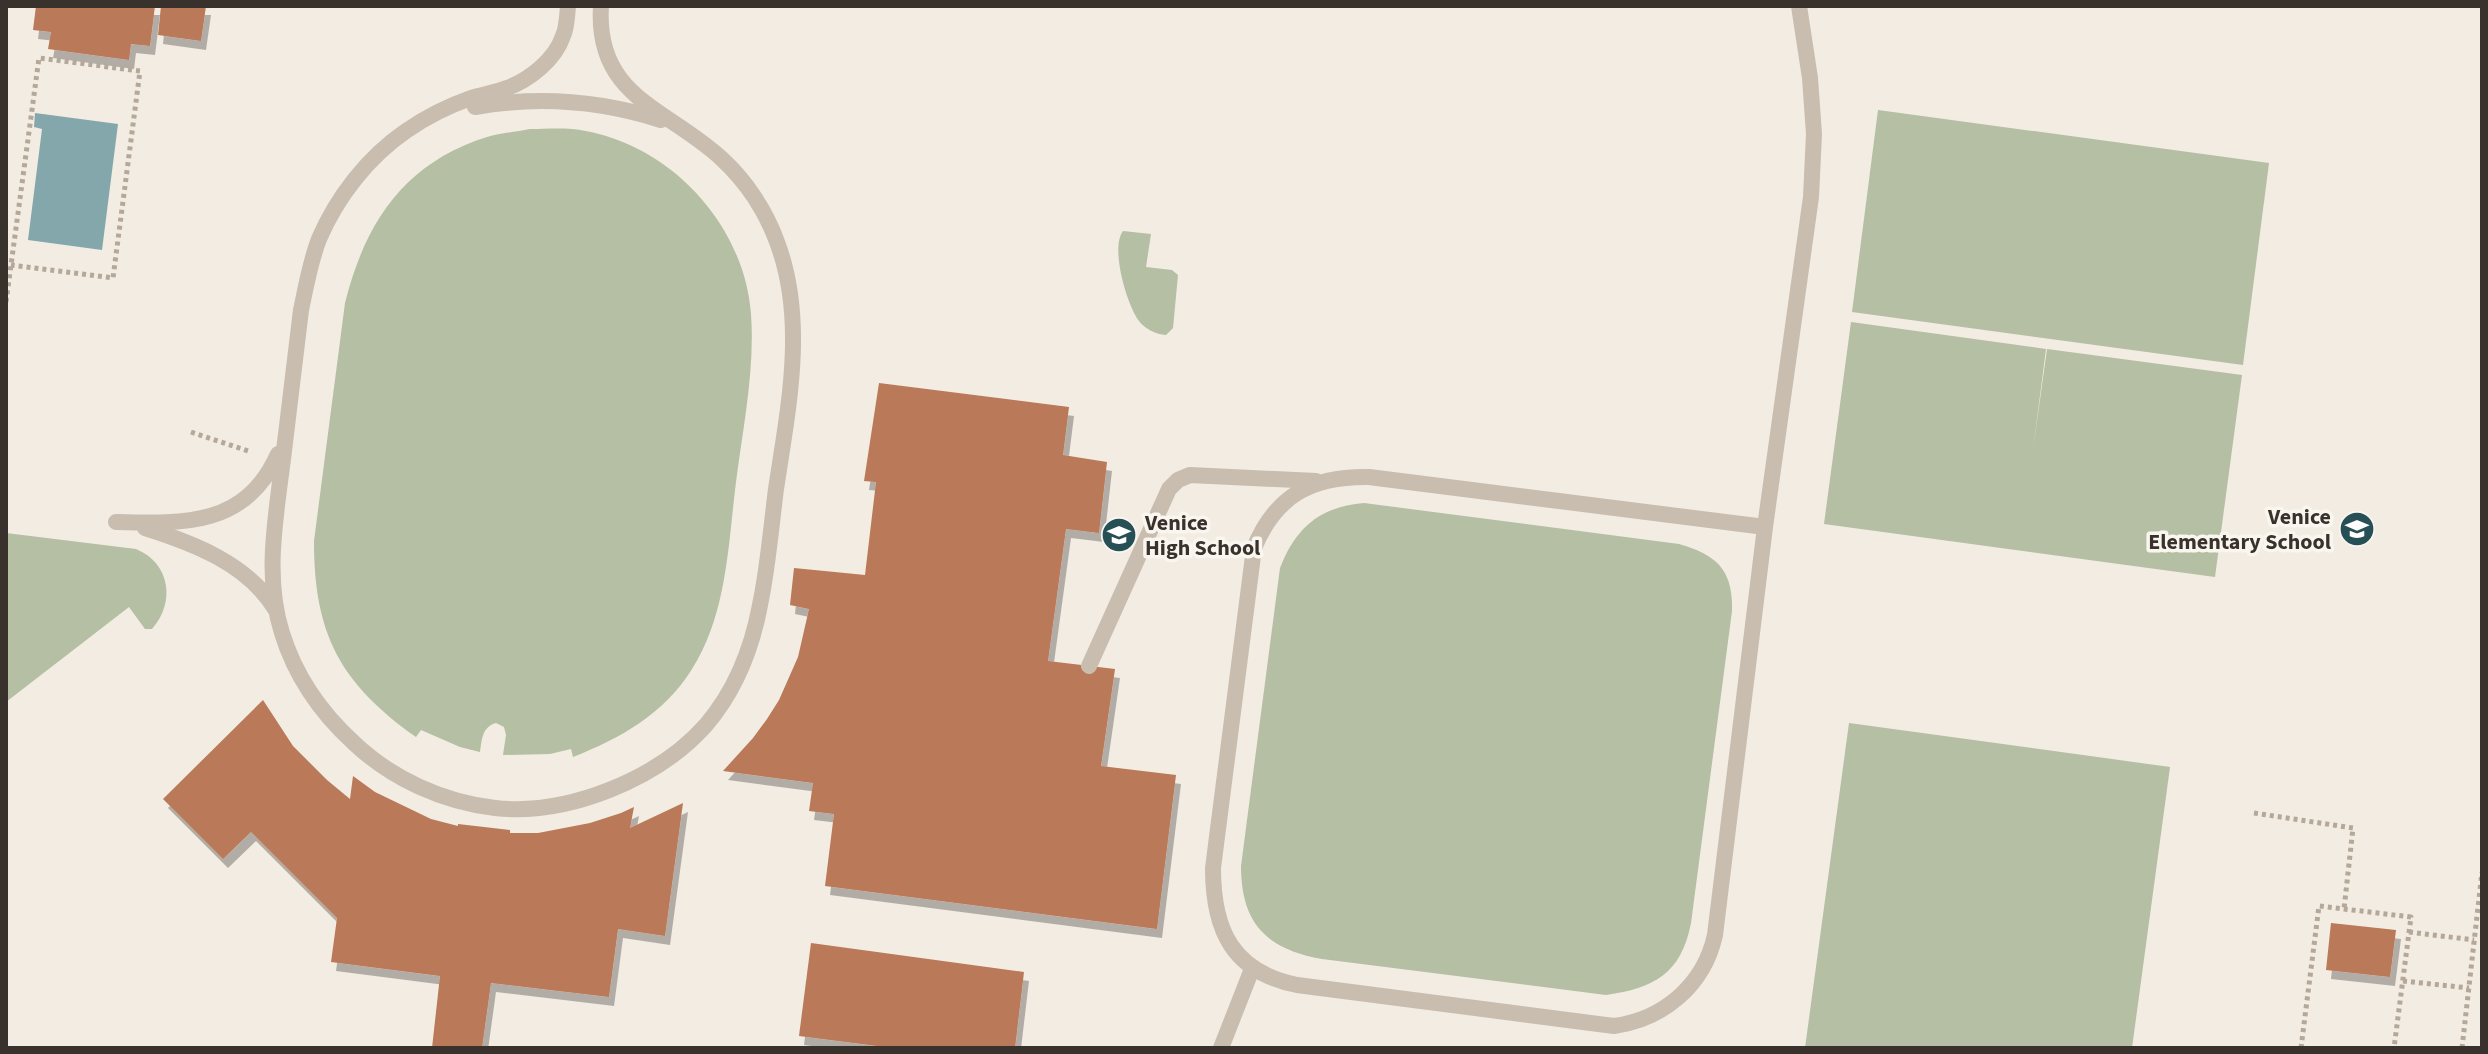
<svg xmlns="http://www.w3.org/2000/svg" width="2488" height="1054" viewBox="0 0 2488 1054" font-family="'Source Sans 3',sans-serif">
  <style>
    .green { fill: #b4bfa3 }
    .water { fill: #84a7ac }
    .building { fill: #ba7958; filter: url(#shadow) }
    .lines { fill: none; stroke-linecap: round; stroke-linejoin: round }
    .path { stroke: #b5a899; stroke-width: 5; stroke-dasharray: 4 4; stroke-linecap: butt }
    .lane { stroke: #c9bdaf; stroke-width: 16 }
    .labels { text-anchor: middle; stroke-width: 7; stroke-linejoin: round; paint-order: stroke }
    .poi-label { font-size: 22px; font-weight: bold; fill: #39312c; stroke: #f9f5ef; text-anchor: end }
  </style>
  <defs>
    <filter id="shadow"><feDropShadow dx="5" dy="9" stdDeviation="0" flood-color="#0004"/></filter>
  </defs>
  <rect width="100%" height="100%" fill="#f2ece2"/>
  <g class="green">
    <path d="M1878 110 2269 163 2243 365 1852 312Z"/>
    <path d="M530 129C543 129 558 128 572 129 665 139 744 221 751 314 755 370 743 427 736 482 728 545 727 614 692 669 664 714 621 738 573 757L571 749 550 754 503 755 506 735 504 727 496 723C482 727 482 739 480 752L460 747 421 730 416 737C340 683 314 634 314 541L345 303C365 223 404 163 487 137 500 133 516 132 530 129Z"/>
    <path d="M1123 231 1151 234 1146 267 1172 270 1178 275 1173 328 1166 335C1156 334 1146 330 1139 321 1127 305 1110 248 1123 231Z"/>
    <path d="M1851 322 2046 349 2033 450 2047 349 2242 375 2215 577 1824 524Z"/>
    <path d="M1364 503 1679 544C1717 555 1733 570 1732 611L1691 923C1681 974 1654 988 1606 995L1322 959C1266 949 1241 923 1241 866L1280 568C1296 527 1320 507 1364 503Z"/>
    <path d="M6 533 136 549C170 563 176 602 152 629H145L129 607 6 702Z"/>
    <path d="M1849 723 2170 767 2132 1048H1805Z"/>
  </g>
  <path class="water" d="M35 113 118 124 102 250 28 240 42 129 34 127Z"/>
  <g class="building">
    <path d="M36 6H155L150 46 131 44 129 60 48 49 51 32 33 30Z"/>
    <path d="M161 6H206L201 41 158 35Z"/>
    <path d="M879 383 1069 407 1063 455 1107 462 1099 533 1066 529 1048 661 1115 669 1101 766 1176 775 1157 929 825 886 834 814 809 811 813 783 723 771 753 738 767 719 779 700 798 657 809 609 790 605 794 568 865 575 876 482 864 481Z"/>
    <path d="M263 700 293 746 327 780 350 799 353 776 375 792 431 819 458 826V824L510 830V833H538L590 823 621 813 634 807 630 828 683 803 665 936 618 929 609 997 491 983 482 1048H432L440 976 331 962 337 918 251 832 223 859 163 799Z"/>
    <path d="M2331 923 2396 930 2390 977 2326 970Z"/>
    <path d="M811 943 1024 972 1015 1048H893L799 1036Z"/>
  </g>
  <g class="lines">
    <g class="path">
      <path d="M6 302 39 58 140 71 113 278 11 265"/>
      <path d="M191 432 251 452"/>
      <path d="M2254 813 2353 828 2344 909"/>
      <path d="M2409 932 2474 940"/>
      <path d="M2403 981 2469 988"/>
      <path d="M2301 1048 2319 906 2411 917 2394 1048"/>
      <path d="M2462 1048 2482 872"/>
    </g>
    <g class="lane">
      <path d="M568 6C567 16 567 27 563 36 555 60 529 80 507 88 495 93 483 94 471 98 448 106 426 117 406 131 368 157 337 197 319 239 310 262 306 287 301 310 295 360 289 409 283 459 276 516 264 577 282 633 295 675 321 713 354 743 392 779 443 802 495 808 568 816 658 779 706 725 735 691 752 648 760 605 768 567 771 528 776 489 788 409 807 321 777 242 766 211 746 181 722 159 667 108 595 97 601 6"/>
      <path d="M475 107C537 96 601 101 661 120"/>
      <path d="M116 522C185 524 246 526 278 454"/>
      <path d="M1765 527 1369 477C1312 476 1276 495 1254 548L1213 868C1213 931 1233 972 1297 985L1614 1026C1664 1019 1704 985 1715 935L1765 527 1811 197 1814 134 1810 78 1799 6"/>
      <path d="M145 528C193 543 248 564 275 609"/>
      <path d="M1089 666 1169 489 1178 480 1190 475 1316 481"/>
      <path d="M1221 1048 1252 969"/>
    </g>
  </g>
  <defs>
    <symbol id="school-disc" viewBox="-11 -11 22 22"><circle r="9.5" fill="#264f56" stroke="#f9f5ef"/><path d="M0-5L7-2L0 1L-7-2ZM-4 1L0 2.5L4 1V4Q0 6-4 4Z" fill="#fff"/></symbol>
  </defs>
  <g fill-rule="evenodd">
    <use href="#school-disc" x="2337" y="509" width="40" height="40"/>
    <use href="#school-disc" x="1099" y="515" width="40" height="40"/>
  </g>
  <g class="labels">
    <g class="poi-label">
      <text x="2331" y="524">Venice<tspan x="2331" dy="25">Elementary School</tspan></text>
      <text x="1145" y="530" text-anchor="start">Venice<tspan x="1145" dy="25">High School</tspan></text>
    </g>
  </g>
  <rect width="2488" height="1054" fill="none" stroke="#39312c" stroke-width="16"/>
</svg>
